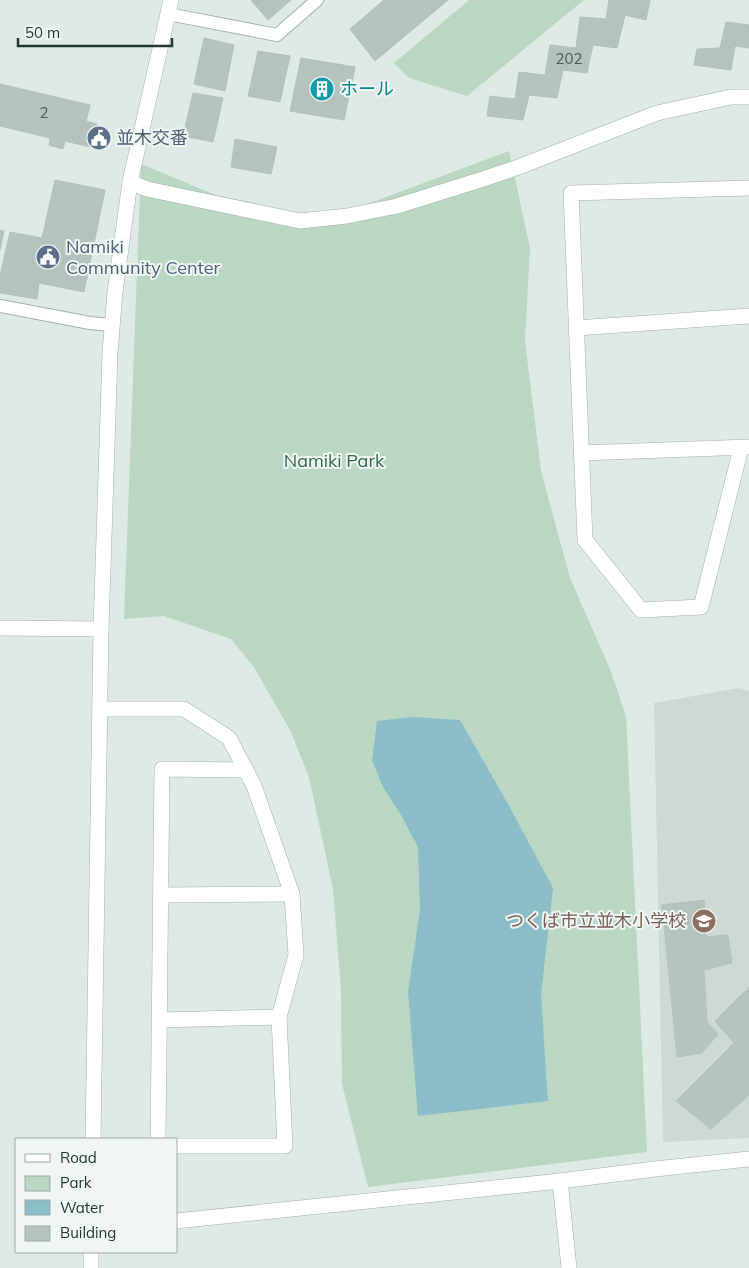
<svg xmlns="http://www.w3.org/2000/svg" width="749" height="1268" viewBox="0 0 749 1268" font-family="Mulish,'Noto Sans JP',sans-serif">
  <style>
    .built { fill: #ced8d4 }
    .green { fill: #bad7c3 }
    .water { fill: #8dbdc8 }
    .building { fill: #b5c3be; stroke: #b3c1bc }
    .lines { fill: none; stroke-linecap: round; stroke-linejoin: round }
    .service-casing { stroke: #a3b0ac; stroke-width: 14 }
    .pedestrian-casing { stroke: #a3b0ac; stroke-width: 16 }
    .minor-casing { stroke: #a3b0ac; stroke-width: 16 }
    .tertiary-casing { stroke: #a3b0ac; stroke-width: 16 }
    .service { stroke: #fff; stroke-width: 12 }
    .pedestrian { stroke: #fff; stroke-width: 15 }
    .minor { stroke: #fff; stroke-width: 15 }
    .tertiary { stroke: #fff; stroke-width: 15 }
    .labels { text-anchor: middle; stroke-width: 4; stroke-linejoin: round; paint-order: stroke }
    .number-label { font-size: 15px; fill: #475a55 }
    .culture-label { font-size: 18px; fill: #0d838f; stroke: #eff6f3; text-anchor: start }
    .service-label { font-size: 18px; fill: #4e5e75; stroke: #eff6f3; text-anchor: start }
    .park-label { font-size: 18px; fill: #316849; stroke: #eff6f3 }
    .education-label { font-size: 18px; fill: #785e54; stroke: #eff6f3; text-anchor: end }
  </style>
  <rect width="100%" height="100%" fill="#dfe9e5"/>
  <path class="built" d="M739 688 749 691V1138L663 1142 654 703Z"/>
  <g class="green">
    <path d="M469 0H584L467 96 409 78 394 63Z"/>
    <path d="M509 151 530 248 525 341 541 471 570 578 610 669 626 716 647 1152 368 1187 342 1084 341 990 333 889 309 777 291 732 254 667 231 639 164 616 124 619 141 164 273 219 341 214Z"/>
  </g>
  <path class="water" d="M412 717 460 720 508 804 553 888 541 995 548 1101 418 1116 408 992 420 910 418 847 401 815 383 787 372 760 377 721Z"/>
  <g class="building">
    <path d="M251 0H291L268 20Z"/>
    <path d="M384 0H448L375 61 350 29Z"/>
    <path d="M609 0H650L646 20 625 15 617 48 593 45 587 73 563 70 557 98 529 95 523 120 487 116 490 96 515 99 519 72 545 75 550 45 576 48 580 17 606 19Z"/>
    <path d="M726 22 749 25V48L735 46 731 70 694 65 697 49 720 48Z"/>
    <path d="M204 38 234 45 225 91 194 84Z"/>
    <path d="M258 51 290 56 280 102 248 96Z"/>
    <path d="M301 58 355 67 344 120 290 111Z"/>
    <path d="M0 84 90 105 86 121 97 124 96 126 108 129 103 150 65 141 63 149 49 145 50 138 0 126Z"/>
    <path d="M193 93 223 98 213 142 183 136Z"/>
    <path d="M235 139 277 147 271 174 231 167Z"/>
    <path d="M55 180 105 190 84 292 39 283 37 299 0 293V276L10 232 42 238Z"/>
    <path d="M0 230 4 231 0 250Z"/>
    <path d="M704 900 706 937 728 935 732 963 704 970 707 1022 718 1034 702 1053 677 1057 662 905Z"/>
    <path d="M749 987V1095L711 1129 676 1101 734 1043 715 1021Z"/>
  </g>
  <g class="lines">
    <defs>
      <g id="service">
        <path d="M168 14 277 35 317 0"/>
        <path d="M0 306 90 323 112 325"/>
      </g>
      <path id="pedestrian" d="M130 182 147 189 300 221 347 216 397 206 480 180 516 168 657 113 731 97H749"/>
      <g id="minor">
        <path d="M576 328 749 316"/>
        <path d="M741 448 701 607 641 610 585 540 571 193 749 188"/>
        <path d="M581 453 749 447"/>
        <path d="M100 709H184L229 738 254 786 292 894 296 955 279 1017 285 1146H176"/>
        <path d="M161 895 292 894"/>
        <path d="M160 1020 279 1017"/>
        <path d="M158 1139 162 769 246 770"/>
        <path d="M560 1181 569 1268"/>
      </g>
      <g id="tertiary">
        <path d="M0 628 101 629"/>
        <path d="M93 1139 101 629 110 353 115 292 130 182 171 0"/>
        <path d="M176 1221 560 1181 655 1169 749 1159"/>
        <path d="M91 1268V1252"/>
      </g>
    </defs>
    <use href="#service" class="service-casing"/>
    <use href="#pedestrian" class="pedestrian-casing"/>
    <use href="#minor" class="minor-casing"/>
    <use href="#tertiary" class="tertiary-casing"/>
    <use href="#service" class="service"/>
    <use href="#pedestrian" class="pedestrian"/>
    <use href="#minor" class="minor"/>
    <use href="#tertiary" class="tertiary"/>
  </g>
  <defs>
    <symbol id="building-disc" viewBox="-11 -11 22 22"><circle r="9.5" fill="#0f9aa8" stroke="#eff6f3"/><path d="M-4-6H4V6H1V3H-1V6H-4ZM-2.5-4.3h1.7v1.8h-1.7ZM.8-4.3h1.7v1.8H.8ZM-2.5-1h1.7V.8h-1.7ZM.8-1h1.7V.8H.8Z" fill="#fff"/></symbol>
    <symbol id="civic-disc" viewBox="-11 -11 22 22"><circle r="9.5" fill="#5c6f8a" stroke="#eff6f3"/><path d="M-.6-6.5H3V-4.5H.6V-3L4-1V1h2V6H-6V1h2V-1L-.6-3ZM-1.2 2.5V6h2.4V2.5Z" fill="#fff"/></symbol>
    <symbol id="school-disc" viewBox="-11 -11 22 22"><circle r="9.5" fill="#8d6e63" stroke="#eff6f3"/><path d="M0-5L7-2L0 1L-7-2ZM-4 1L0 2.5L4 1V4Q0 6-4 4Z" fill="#fff"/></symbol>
  </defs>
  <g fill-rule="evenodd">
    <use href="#building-disc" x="308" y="75" width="28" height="28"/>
    <use href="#civic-disc" x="85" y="124" width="28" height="28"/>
    <use href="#civic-disc" x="34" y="243" width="28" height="28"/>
    <use href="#school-disc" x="690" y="907" width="28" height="28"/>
  </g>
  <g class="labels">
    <g class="number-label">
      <text x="569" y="64">202</text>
      <text x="44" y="118">2</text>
    </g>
    <g class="culture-label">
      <text x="340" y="95">ホール</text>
    </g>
    <g class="service-label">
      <text x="116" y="144">並木交番</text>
      <text x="66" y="253">Namiki<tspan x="66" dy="21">Community Center</tspan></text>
    </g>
    <g class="park-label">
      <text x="334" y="467">Namiki Park</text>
    </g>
    <g class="education-label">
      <text x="686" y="927">つくば市立並木小学校</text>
    </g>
  </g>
  <rect x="15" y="1138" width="162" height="115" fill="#eff6f3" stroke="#9daaa6"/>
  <rect x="25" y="1154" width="25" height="8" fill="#ffffff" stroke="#9daaa6"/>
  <text x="60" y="1163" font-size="15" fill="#223732">Road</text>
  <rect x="25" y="1176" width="25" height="15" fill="#bad7c3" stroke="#9daaa6"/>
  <text x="60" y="1188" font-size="15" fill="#223732">Park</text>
  <rect x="25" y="1200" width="25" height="15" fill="#8dbdc8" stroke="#9daaa6"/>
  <text x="60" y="1213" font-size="15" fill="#223732">Water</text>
  <rect x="25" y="1226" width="25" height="15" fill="#b5c3be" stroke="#9daaa6"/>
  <text x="60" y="1238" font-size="15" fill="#223732">Building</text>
  <path d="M18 38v8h154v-8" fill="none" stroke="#223732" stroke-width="2.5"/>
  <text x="25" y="38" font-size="15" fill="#223732" stroke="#eff6f3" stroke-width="4" paint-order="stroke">50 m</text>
</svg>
